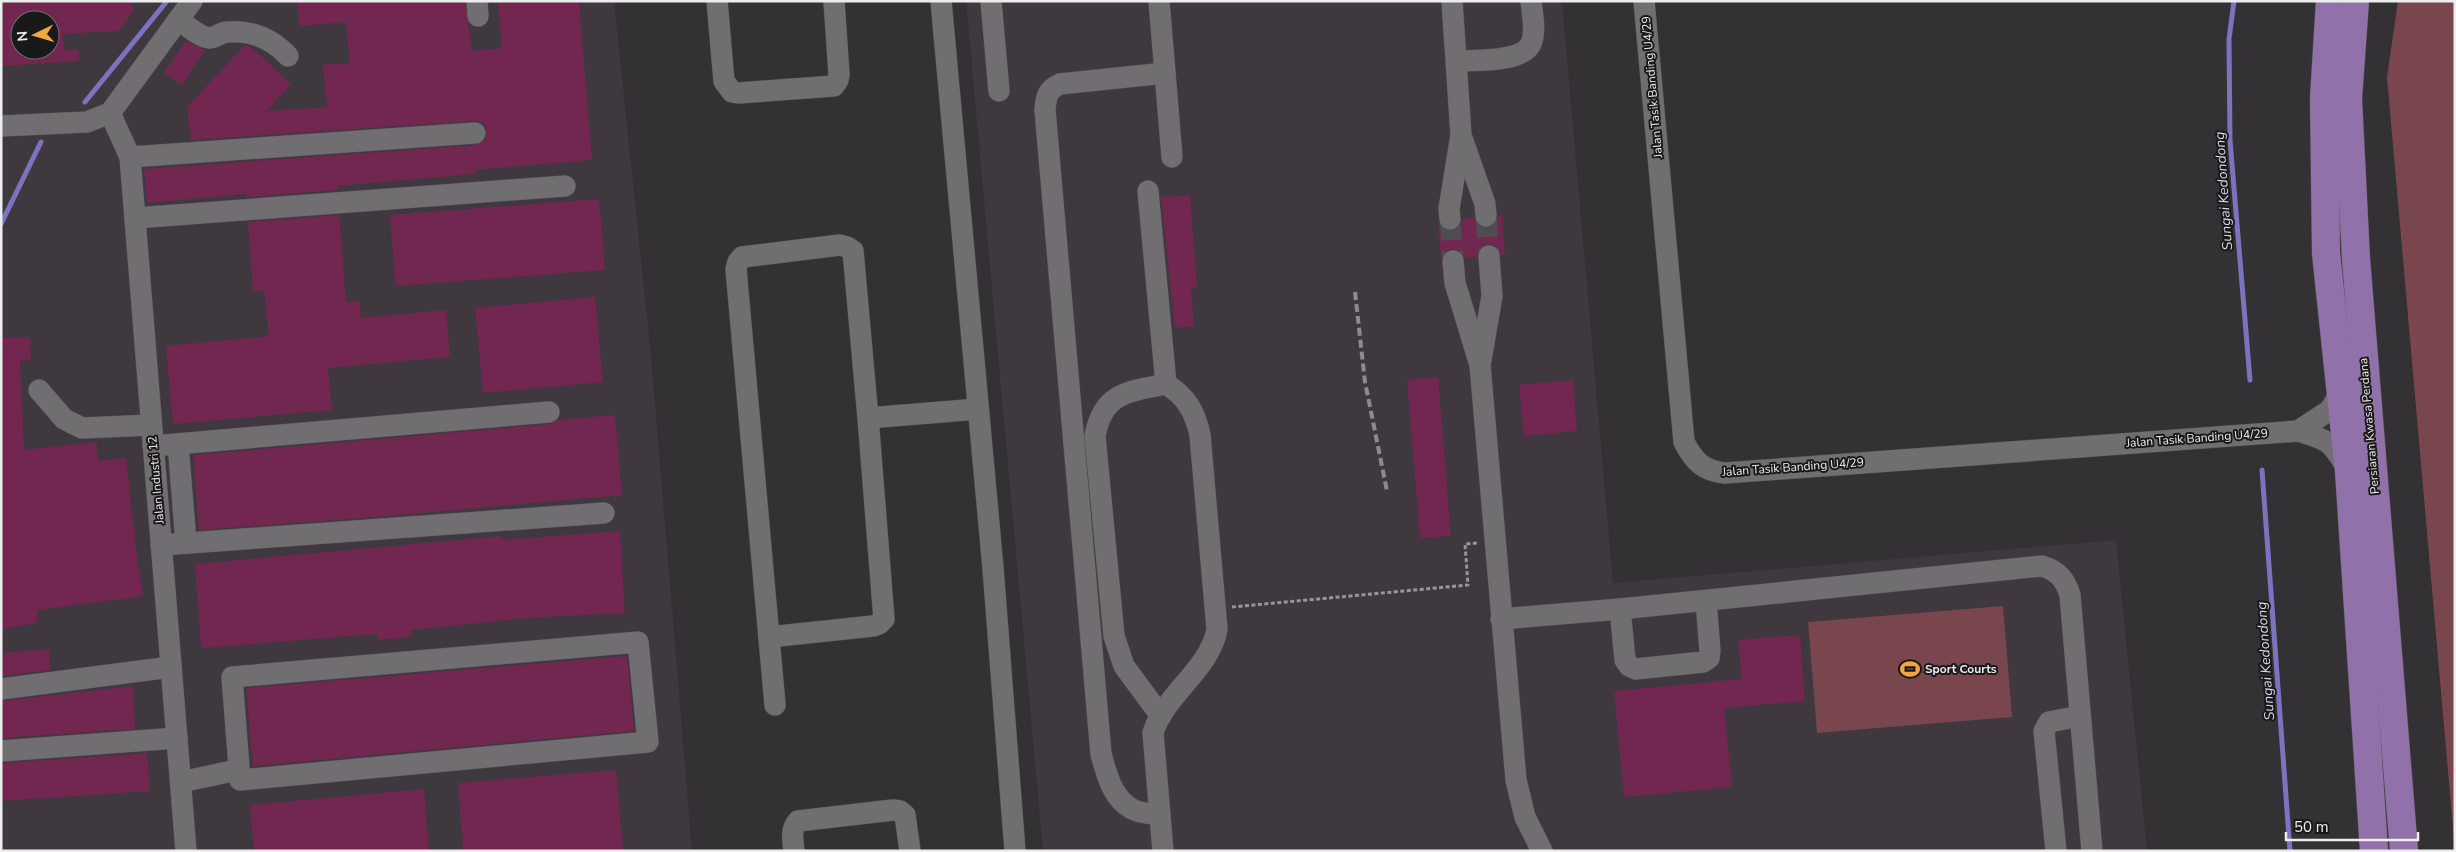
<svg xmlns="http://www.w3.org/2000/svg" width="2456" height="852" viewBox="0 0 2456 852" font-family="'Nunito Sans',sans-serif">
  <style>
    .built { fill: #3f383f; fill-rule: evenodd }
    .green { fill: #79464e }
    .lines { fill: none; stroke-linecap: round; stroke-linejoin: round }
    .stream { stroke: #7c73c0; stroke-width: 5 }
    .building { fill: #722751; fill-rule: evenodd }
    .minor-tunnel { stroke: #4f4d4f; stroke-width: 21; stroke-dasharray: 21 11; stroke-linecap: butt }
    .minor-casing { stroke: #525052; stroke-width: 22 }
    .major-casing { stroke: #525052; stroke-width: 29 }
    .path { stroke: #989698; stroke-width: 3; stroke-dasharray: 4 2.5; stroke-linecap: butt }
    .minor { stroke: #706e70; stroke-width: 21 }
    .major { stroke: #9071aa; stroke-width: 28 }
    .rail { stroke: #8d8b8d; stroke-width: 4; stroke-dasharray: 8 4; stroke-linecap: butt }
    .labels { text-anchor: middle; stroke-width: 4; stroke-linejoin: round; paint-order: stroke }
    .street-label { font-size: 12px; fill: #eeedee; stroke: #1a191a }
    .poi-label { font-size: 12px; font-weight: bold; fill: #eeedee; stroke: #1a191a; text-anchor: start }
    .water-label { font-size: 14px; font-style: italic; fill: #d9d8ed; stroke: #1a191a }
  </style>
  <rect width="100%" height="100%" fill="#333133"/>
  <g class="built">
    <path d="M1 1H614L651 356 692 851H1ZM20 20H50V50H20Z"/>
    <path d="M966 1H1562L1613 583 2116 540 2147 851H1043Z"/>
  </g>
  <g class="green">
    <path d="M2398 1H2455V851L2387 77Z"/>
    <path d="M2003 606 2012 717 1817 733 1808 622Z"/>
  </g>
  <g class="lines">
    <g class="stream">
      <path d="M2234 1 2229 39 2230 140 2250 380"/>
      <path d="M85 102 167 1"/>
      <path d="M1 224 41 142"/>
      <path d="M2262 470 2290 851"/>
    </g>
  </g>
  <g class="building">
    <path d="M1 1H132L133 11 119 31 63 34 64 50H79V61L1 66ZM20 20H50V50H20Z"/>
    <path d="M297 1H465L472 51 502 48 498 1H579L592 160 474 170V174L337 186V190L246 197V194L147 203 144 169 476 145 486 139V126L481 122 474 121 191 140 187 107 245 45 251 47 291 84 267 111 327 107 323 65 350 63 346 22 299 26Z"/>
    <path d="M186 41 205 50 182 85 164 73Z"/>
    <path d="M1190 195 1197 288 1191 289 1194 326 1175 328 1161 197Z"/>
    <path d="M599 199 605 270 396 286 390 215Z"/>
    <path d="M339 215 346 302 360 301 361 318 446 310 450 357 328 368 332 410 173 424 166 346 269 336 264 290 253 291 248 222Z"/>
    <path d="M1502 215 1505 254 1501 255 1499 249 1489 244 1482 246 1477 257 1465 258 1459 250 1452 249 1445 251 1441 259 1438 221 1444 230 1451 231 1458 229 1462 219 1474 218 1480 227 1487 228 1493 226 1498 216Z"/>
    <path d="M595 297 603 382 483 393 475 308Z"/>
    <path d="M30 337 31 360 20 361 24 450 96 442 98 461 126 458 138 567H139L143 596 37 610V623L1 629V338Z"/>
    <path d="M1438 377 1451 536 1420 538 1407 380Z"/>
    <path d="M1573 380 1577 431 1524 436 1519 385Z"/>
    <path d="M615 415 622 495 375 517 199 530 193 455 550 424 558 420Z"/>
    <path d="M620 531 625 613 527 618 410 630 411 637 378 640 377 634 201 648 195 564 502 536V540Z"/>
    <path d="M1800 635 1805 701 1724 708 1732 787 1624 797 1614 691 1742 679 1738 640Z"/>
    <path d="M49 649 50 670 1 676V653Z"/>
    <path d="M627 656 634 731 253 766 246 688Z"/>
    <path d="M133 686 135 729 1 738V701Z"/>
    <path d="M147 753 150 791 1 801V763Z"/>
    <path d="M616 770 623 851H463L458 783Z"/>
    <path d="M424 789 429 851H254L250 805Z"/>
  </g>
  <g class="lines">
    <g class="minor-tunnel">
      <path d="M1486 216 1489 256"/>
      <path d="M1450 219 1453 261"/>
    </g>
    <defs>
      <g id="minor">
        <path d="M477 1 478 16"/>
        <path d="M717 1 724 81 732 92 738 93 834 86 838 80 839 74 834 1"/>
        <path d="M941 1 993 568 1015 851"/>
        <path d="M991 1 999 91"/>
        <path d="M1159 1 1172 157"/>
        <path d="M1644 1 1684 442C1694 461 1703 471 1725 473L2298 431C2329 440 2332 442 2348 470"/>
        <path d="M178 20C187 25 199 37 209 38 216 38 221 32 227 32 251 30 272 39 288 56"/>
        <path d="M1457 61C1477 60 1526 63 1532 41 1536 28 1532 13 1531 1"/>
        <path d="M110 113 130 157 186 851"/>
        <path d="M110 113 192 1"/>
        <path d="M1 126 87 122 110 113"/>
        <path d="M1462 138 1485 204 1486 216"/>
        <path d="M130 157 475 133"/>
        <path d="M1148 191 1166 384"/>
        <path d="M135 218 565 186"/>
        <path d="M1450 219 1449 209 1461 135 1452 1"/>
        <path d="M1453 261 1455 283 1480 365 1516 780 1525 817 1542 851"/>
        <path d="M1481 360 1492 296 1489 256"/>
        <path d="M39 390 64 419 82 428 151 425"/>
        <path d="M2298 431 2330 410 2342 390"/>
        <path d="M178 444 186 543"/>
        <path d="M153 446 549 412"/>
        <path d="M161 545 604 513"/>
        <path d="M1620 609 1625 660 1629 666 1636 669 1703 662 1709 658 1710 651 1706 601"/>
        <path d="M1501 619 1620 609 2042 566C2058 571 2065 579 2070 595L2092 851"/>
        <path d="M769 637 873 626 879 624 884 619 868 418 978 409"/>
        <path d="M638 642 648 742 240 780 232 677Z"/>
        <path d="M1 689 171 667"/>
        <path d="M775 705 736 269 738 262 742 257 840 245 847 247 853 251 868 418"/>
        <path d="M1161 716 1124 666 1114 636 1095 436C1103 392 1128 392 1166 384 1187 397 1195 412 1200 435L1217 629C1211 668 1164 695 1153 733L1163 851"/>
        <path d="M1 751 177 738"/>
        <path d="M181 782 237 770"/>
        <path d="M1160 815C1151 814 1139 813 1132 809 1112 798 1107 775 1101 754L1045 110C1046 97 1047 90 1060 84L1165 73"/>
        <path d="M794 851C793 840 790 830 798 821L893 810 900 811 905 815 910 851"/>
        <path d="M2056 851 2044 731 2049 722 2080 716"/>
      </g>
      <g id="major">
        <path d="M2330 1 2324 98 2326 253 2349 471 2374 851"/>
        <path d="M2355 1 2348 99 2356 259 2404 851"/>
      </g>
    </defs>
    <use href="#minor" class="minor-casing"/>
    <use href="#major" class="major-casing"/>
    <path class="path" d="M1232 607 1468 585 1465 544 1478 543"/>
    <use href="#minor" class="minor"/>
    <use href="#major" class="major"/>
    <path class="rail" d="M1355 292 1365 382 1387 491"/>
  </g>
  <defs>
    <symbol id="stadium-bare" viewBox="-9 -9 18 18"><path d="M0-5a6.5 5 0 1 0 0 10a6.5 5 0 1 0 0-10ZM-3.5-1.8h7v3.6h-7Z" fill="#f1a63f" stroke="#1a191a" stroke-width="2.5" paint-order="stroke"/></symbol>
  </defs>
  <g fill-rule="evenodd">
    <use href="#stadium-bare" x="1896" y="655" width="28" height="28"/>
  </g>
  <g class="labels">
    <g class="street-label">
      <text transform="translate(1652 87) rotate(-95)" y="4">Jalan Tasik Banding U4/29</text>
      <text transform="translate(2369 426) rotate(-95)" y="4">Persiaran Kwasa Perdana</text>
      <text transform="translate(2197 438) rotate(-4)" y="4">Jalan Tasik Banding U4/29</text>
      <text transform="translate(1793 467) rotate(-4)" y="4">Jalan Tasik Banding U4/29</text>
      <text transform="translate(156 480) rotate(-95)" y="4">Jalan Industri 12</text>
    </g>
    <g class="poi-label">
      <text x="1925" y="673">Sport Courts</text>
    </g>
    <g class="water-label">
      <text transform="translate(2223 191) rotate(-94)" y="5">Sungai Kedondong</text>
      <text transform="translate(2265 661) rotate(-94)" y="5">Sungai Kedondong</text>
    </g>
  </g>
  <rect width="2456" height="852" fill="none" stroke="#eeedee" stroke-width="5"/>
  <g transform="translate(35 35) rotate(265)"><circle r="24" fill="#1a191a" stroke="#6f6e6f"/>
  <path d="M0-4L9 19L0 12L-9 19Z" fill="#f1a63f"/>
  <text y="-8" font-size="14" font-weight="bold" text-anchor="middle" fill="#eeedee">N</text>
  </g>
  <path d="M2286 832v8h132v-8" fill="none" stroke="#eeedee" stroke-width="2.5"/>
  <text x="2294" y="832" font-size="15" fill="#eeedee" stroke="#1a191a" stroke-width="4" paint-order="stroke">50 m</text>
</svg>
